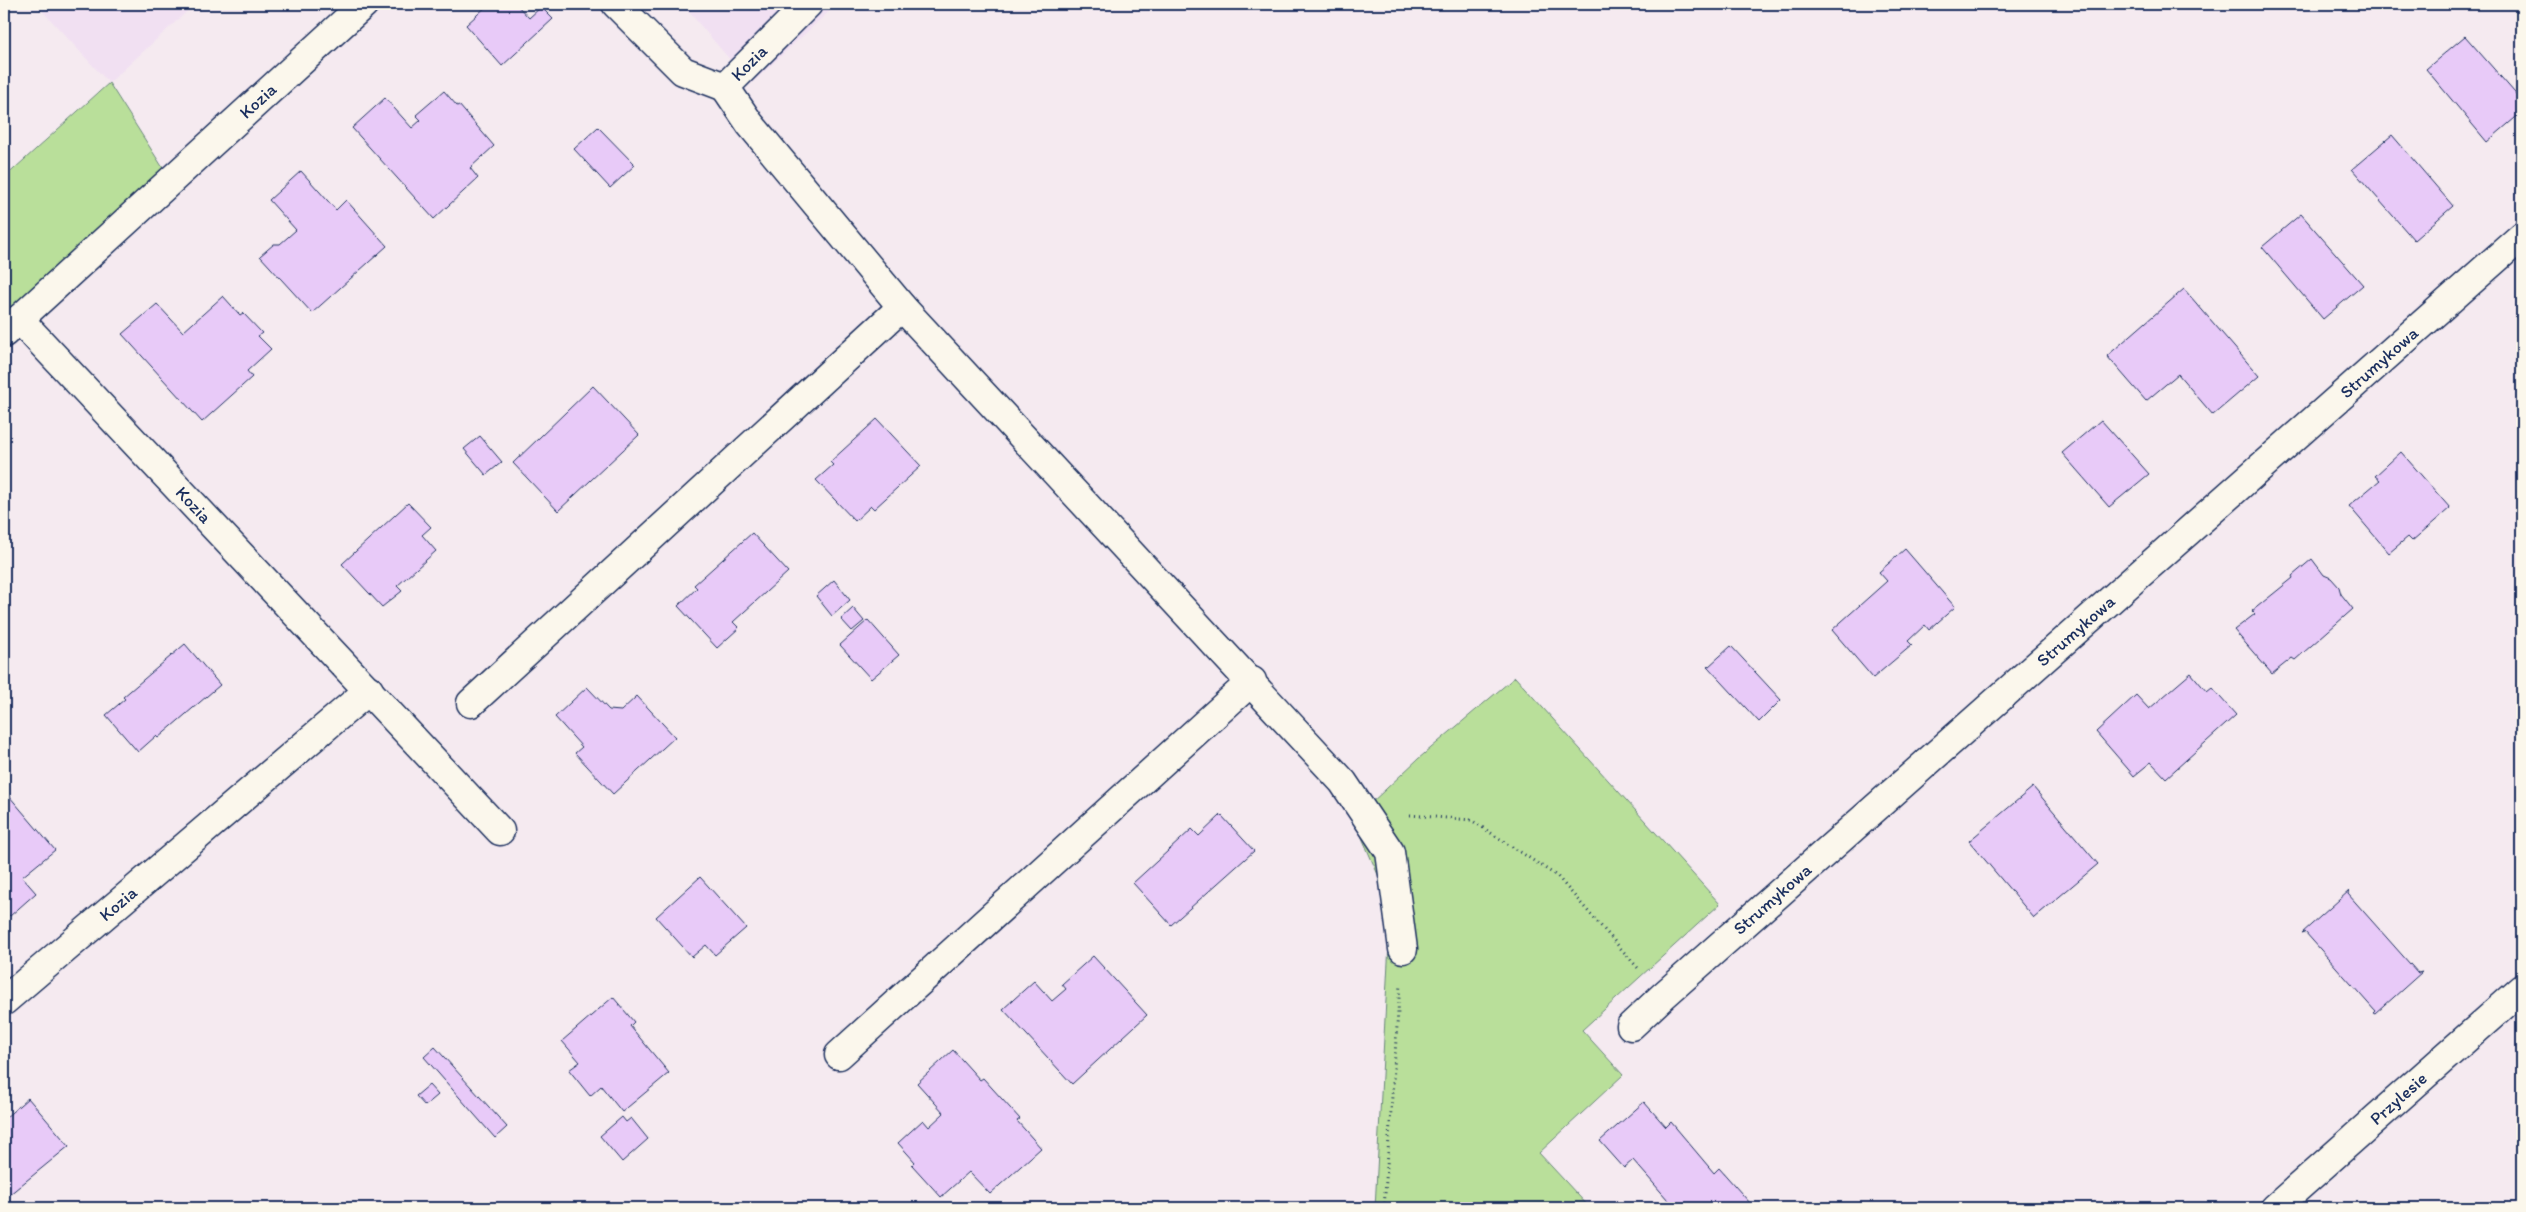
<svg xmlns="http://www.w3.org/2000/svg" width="2526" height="1212" viewBox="0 0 2526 1212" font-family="Itim,sans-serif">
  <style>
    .built { fill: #f1e0f2 }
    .green { fill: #b9df9a; stroke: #6a877c }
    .building { fill: #e8caf8; stroke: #1b2f5e }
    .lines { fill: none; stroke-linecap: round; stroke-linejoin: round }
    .minor-casing { stroke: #1b2f5e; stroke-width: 31 }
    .path { stroke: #1b2f5e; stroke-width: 3; stroke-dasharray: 1 4; stroke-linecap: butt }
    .minor { stroke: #fbf7ec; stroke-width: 28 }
    .labels { text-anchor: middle; stroke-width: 5; stroke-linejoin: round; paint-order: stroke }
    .street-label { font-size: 18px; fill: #1b2f5e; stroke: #fbf7ec }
  </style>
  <rect width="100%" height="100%" fill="#f5eaf0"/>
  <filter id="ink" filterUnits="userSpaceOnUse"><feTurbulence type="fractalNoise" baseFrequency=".02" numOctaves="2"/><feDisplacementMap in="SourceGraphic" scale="10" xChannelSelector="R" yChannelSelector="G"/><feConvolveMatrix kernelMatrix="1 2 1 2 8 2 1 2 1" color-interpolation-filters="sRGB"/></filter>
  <g filter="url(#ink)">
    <g class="built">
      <path d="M36 4H195L109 83Z"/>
      <path d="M682 4H837L751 84Z"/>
    </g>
    <g class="green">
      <path d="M109 83 163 168 4 314V178Z"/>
      <path d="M1515 677 1720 904 1582 1030 1623 1075 1539 1153 1590 1208H1375L1391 905 1354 819 1418 759Z"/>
    </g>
    <g class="building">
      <path d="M489 4H516L529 18 541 7 553 19 502 66 466 25Z"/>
      <path d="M2465 36 2522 101V112L2487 142 2426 69Z"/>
      <path d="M444 91 457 106 459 105 494 146 470 168 478 178 434 219 352 128 385 98 412 128 421 120 416 115Z"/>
      <path d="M598 127 635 165 610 188 574 149Z"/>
      <path d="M2392 135 2453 206 2414 240 2352 169Z"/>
      <path d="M301 171 336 210 346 200 387 246 312 313 260 256 274 244H280L296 230 269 200Z"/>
      <path d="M2301 214 2363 285 2323 319 2262 247Z"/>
      <path d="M2184 289 2259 376 2213 415 2178 374 2146 401 2107 356Z"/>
      <path d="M223 296 240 315 243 313 262 333 258 336 271 349 247 371 252 377 202 422 122 334 157 304 183 332Z"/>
      <path d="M593 386 639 435 558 511 513 463Z"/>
      <path d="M877 419 921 466 874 509 871 506 855 521 816 480 833 465 830 462Z"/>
      <path d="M2101 420 2149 474 2109 507 2062 453Z"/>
      <path d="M480 436 502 462 486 475 464 449Z"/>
      <path d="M2401 452 2450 508 2412 541 2408 537 2389 553 2349 506 2380 480 2375 476Z"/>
      <path d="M408 503 431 527 422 535 436 551 397 586 402 591 382 607 342 564Z"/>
      <path d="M752 533 788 572 733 622 739 628 717 648 678 606 697 588 694 585Z"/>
      <path d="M1905 549 1955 607 1929 630 1925 625 1908 641 1912 645 1873 678 1832 630 1887 581 1879 572Z"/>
      <path d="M2312 559 2324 575 2331 578 2339 587 2341 594 2353 609 2295 660 2292 658 2272 674 2234 630 2255 614 2252 611 2293 578 2292 576Z"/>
      <path d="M834 580 850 600 832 616 816 596Z"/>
      <path d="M853 608 864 621 852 631 841 619Z"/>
      <path d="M868 620 899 655 871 679 840 645Z"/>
      <path d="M185 644 220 685 158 738 156 736 138 752 106 715 125 699 123 697Z"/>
      <path d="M1731 646 1781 700 1759 722 1708 667Z"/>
      <path d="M2191 673 2207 692 2212 688 2236 715 2166 778 2151 762 2134 776 2096 732 2136 695 2149 709Z"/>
      <path d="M587 687 609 710 621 711 637 696 675 737 613 794 575 753 582 747 555 717Z"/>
      <path d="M2033 787 2098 864 2034 918 1969 841Z"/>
      <path d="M9 796 55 850 22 877 36 893 10 916 4 910V800Z"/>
      <path d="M1221 815 1254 851 1171 925 1133 883 1192 829 1199 836Z"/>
      <path d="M700 877 746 928 715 955 706 945 692 957 656 917Z"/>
      <path d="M2349 891 2348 894 2418 973 2422 972 2375 1014 2373 1013 2375 1011 2305 932 2302 933Z"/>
      <path d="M1093 956 1147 1015 1072 1084 1003 1009 1034 981 1052 1001 1066 989 1062 984Z"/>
      <path d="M613 997 634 1022 630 1026 669 1073 622 1112 601 1086 590 1096 569 1070 580 1062 562 1041Z"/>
      <path d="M435 1047 507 1127 495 1138 424 1057Z"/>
      <path d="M953 1050 980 1080 983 1078 1020 1119 1017 1121 1041 1148 990 1194 969 1172 941 1197 912 1165 915 1162 898 1143 923 1120 929 1127 944 1113 917 1083Z"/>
      <path d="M429 1085 438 1095 425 1106 416 1096Z"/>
      <path d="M28 1098 69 1146 4 1199V1119Z"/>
      <path d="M1644 1102 1666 1127 1671 1122 1714 1173 1719 1168 1750 1203 1744 1208H1675L1633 1160 1624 1168 1600 1141Z"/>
      <path d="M622 1117 626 1122 631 1118 648 1139 622 1162 600 1136Z"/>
    </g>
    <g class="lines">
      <defs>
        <g id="minor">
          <path d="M616 4 683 71 725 87"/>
          <path d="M725 87 750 124 902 307 1343 782 1390 852 1403 949"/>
          <path id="s1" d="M725 87 808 4"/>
          <path id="s2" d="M19 319 500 831"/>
          <path id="s3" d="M4 333 364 4"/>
          <path d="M471 703 902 307"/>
          <path id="s4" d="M4 1001 369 690"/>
          <path id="s5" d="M1631 1026 1663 996 2522 236"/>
          <path d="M839 1055 1252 681"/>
          <path id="s6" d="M2275 1208 2522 989"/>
        </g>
      </defs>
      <use href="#minor" class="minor-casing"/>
      <g class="path">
        <path d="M1410 815 1471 820 1557 876 1638 968"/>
        <path d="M1384 1208 1400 984"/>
      </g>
      <use href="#minor" class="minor"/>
    </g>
  </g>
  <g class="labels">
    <g class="street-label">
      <text dy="6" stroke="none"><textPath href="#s1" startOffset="34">Kozia</textPath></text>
      <text dy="6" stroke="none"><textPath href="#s3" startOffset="344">Kozia</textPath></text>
      <text dy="6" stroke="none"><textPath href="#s5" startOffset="1000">Strumykowa</textPath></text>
      <text dy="6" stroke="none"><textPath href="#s2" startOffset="255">Kozia</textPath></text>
      <text dy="6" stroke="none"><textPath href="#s5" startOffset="595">Strumykowa</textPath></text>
      <text dy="6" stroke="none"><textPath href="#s5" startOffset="190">Strumykowa</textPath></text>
      <text dy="6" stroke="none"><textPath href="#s4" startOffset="150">Kozia</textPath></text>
      <text dy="6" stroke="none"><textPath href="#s6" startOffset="165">Przylesie</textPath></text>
    </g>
  </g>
  <rect width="2526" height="1212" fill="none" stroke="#fbf7ec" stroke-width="20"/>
  <rect x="10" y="10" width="2506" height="1192" fill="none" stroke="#1b2f5e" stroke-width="2" filter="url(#ink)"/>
</svg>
